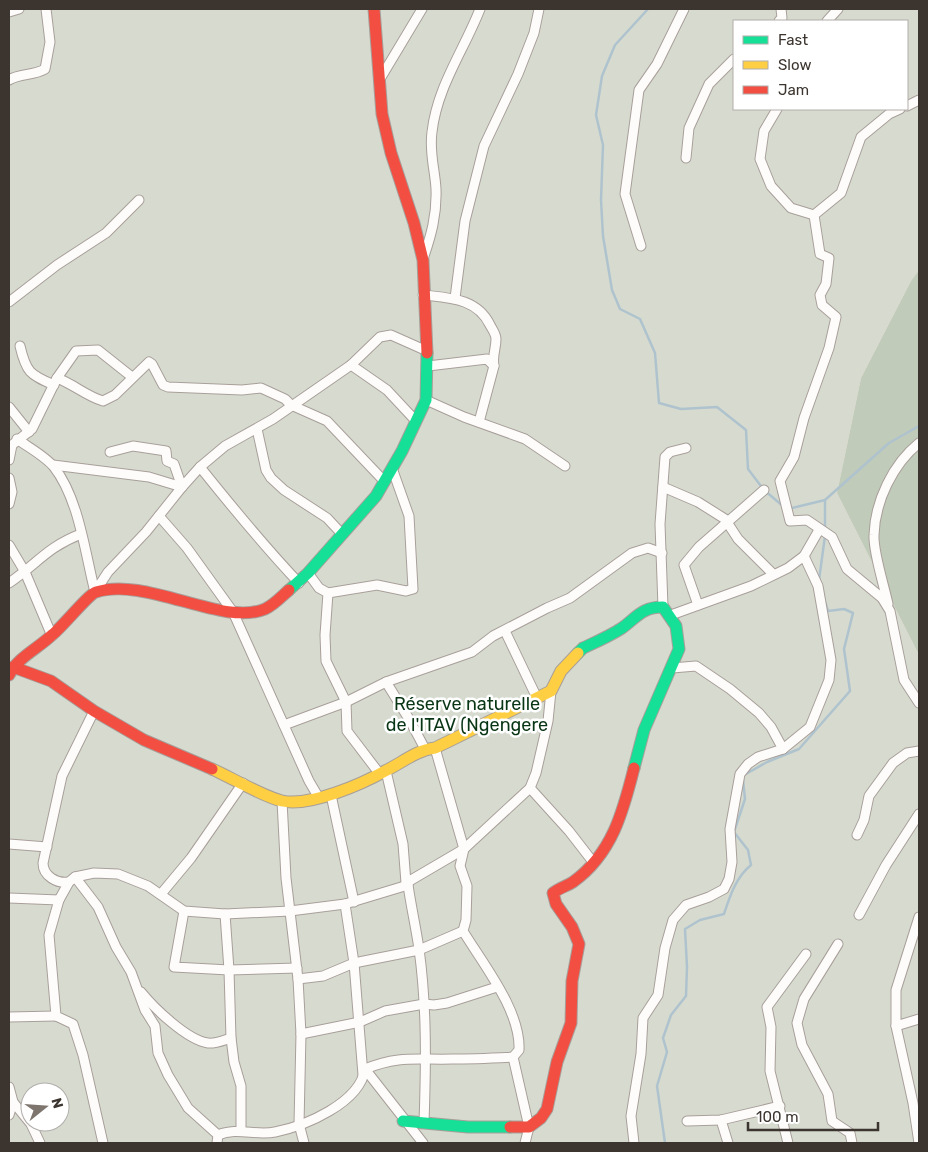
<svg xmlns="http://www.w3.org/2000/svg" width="928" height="1152" viewBox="0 0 928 1152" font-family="Rubik,sans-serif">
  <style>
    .green { fill: #d7dbcf; fill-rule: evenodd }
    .forest { fill: #c1cbba }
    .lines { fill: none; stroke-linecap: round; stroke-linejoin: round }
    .stream { stroke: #afc3ce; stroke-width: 2.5 }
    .street-casing { stroke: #a89f9a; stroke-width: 11 }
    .fast-casing { stroke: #a89f9a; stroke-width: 13 }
    .slow-casing { stroke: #a89f9a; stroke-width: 13 }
    .jam-casing { stroke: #a89f9a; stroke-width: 13 }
    .street { stroke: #fefcfb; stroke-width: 9 }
    .fast { stroke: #16e098; stroke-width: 11 }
    .slow { stroke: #ffcf43; stroke-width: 11 }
    .jam { stroke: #f24e42; stroke-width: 11 }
    .labels { text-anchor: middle; stroke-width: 5; stroke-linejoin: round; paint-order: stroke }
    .park-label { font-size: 18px; fill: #083514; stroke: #fff }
  </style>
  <rect width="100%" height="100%" fill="#f6ebe4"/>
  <path class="green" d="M9 9H919V270L911 281 861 378 837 493 919 655V1143H9ZM734 21H907V109H734ZM30 1092H60V1122H30Z"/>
  <path class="forest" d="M919 270V655L837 493 861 378 911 281Z"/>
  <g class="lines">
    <g class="stream">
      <path d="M648 9 615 45 602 76 596 115 603 145 601 200 603 236 612 290 620 309 640 319 655 353 659 403 681 409 717 407 746 430 748 469 764 490 784 507"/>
      <path d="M825 501V530"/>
      <path d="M788 509 825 500 889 443 919 426"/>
      <path d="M819 580 825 536"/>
      <path d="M744 775 767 762 799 749 850 691 844 649 853 613 844 609 828 611 825 602"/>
      <path d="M665 1143 657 1086 667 1052 663 1038 671 1015 686 996 687 967 685 929 700 920 724 914C730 896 736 877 751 865L748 850 734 832 745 799 743 780"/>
    </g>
    <defs>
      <g id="street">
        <path d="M9 12 19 9"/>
        <path d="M779 21 782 18 781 9"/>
        <path d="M827 21 838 9"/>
        <path d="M380 79 422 9"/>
        <path d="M9 80C20 73 33 76 45 69L50 42 46 9"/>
        <path d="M907 106 919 100"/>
        <path d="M777 109 764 131 760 159 771 186 791 208 814 215"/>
        <path d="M900 109 889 114 861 137 841 193 814 215 820 254 829 258 826 284 820 295 822 305 836 317 829 348 804 418 794 457 780 481 790 521 807 520 832 537 847 569 882 598 890 611 904 680 919 703"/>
        <path d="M686 158 689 128 709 84 734 59"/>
        <path d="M641 246 625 194 639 90 657 64 684 9"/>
        <path d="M423 259C431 236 437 215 436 189 435 170 429 152 432 132 437 87 464 50 480 9"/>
        <path d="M423 295C449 298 477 298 490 325 492 329 496 334 496 339 496 349 492 356 494 366"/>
        <path d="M455 298 465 221 484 146 518 74 534 33 539 9"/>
        <path d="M9 302 57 265 106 233 139 200"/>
        <path d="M20 346C26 372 30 375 54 385"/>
        <path d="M351 365 387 390 415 420"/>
        <path d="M428 366 487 359 494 366 479 422"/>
        <path d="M57 378C75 385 86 396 103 401L115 395 149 362 152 364 163 385 168 387 242 390 261 388 285 399 291 405 327 421 384 481"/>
        <path d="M426 400 464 417 525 439 565 466"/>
        <path d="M9 407 29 432"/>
        <path d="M257 429 266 470 271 478 284 490 327 518 341 533"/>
        <path d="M17 439C28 447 45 456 54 467 79 499 85 553 95 592"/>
        <path d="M110 452 133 446 166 451 167 461 174 464 182 487"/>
        <path d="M9 460 12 445 32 429 57 378 76 351 98 350 132 377"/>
        <path d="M53 465 149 477 182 487"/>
        <path d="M200 467C232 507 264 546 299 583"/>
        <path d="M9 478 12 492 9 504"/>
        <path d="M663 487 698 502 725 519 738 539 773 574"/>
        <path d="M159 516 187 548 233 612 309 781 319 798"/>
        <path d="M9 545 25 572 52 636"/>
        <path d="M308 573 319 588 328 593 325 635 326 661 346 702 347 731 379 773"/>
        <path d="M9 583C37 564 47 547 81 534"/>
        <path d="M95 592 108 572 146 532 182 487 200 467 225 446 273 419 351 365 380 337 391 335 427 351"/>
        <path d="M328 593 377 585 406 591 413 589 409 516 392 468"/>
        <path d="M888 604C884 585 873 552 874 535 875 501 893 464 919 443"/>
        <path d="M698 605 684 565 699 547 764 490"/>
        <path d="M663 607 660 524 665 457 670 452 686 448"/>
        <path d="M671 615 751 586 788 568 804 556 819 530"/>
        <path d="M505 631 537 698"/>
        <path d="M672 668 696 666 730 689 759 713 771 727 783 749"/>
        <path d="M386 682 409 719 425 749"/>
        <path d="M284 725 346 702 386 682 472 652 493 636 547 608 570 598 632 553 648 548 662 553"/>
        <path d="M386 771 403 844 406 883"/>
        <path d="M530 788 569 831 593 862"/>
        <path d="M331 795 354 902"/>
        <path d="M282 801 286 878 298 979 301 1034 299 1124 304 1143"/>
        <path d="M857 835 864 820 869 796 893 763 907 753 919 751"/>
        <path d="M9 844 47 847"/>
        <path d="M75 877 98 907 116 947 131 972 145 1010 155 1026 158 1053 168 1075 188 1108 218 1135 217 1143"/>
        <path d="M69 882C57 884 43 876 43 863L62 776 94 711"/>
        <path d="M408 885C411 906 416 928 419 949 427 1007 426 1065 424 1123"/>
        <path d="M161 894 191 858 243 783"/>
        <path d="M9 898 59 900"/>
        <path d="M345 904 354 963 363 1075"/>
        <path d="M184 911 174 967 229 970 297 968"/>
        <path d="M225 914 229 970 231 1038 234 1062 241 1086V1131"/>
        <path d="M859 915 886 865 919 814"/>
        <path d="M838 944 804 999 797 1023 802 1045 828 1094 832 1121 850 1133 852 1143"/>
        <path d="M298 979 323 976 354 963 419 950 463 931"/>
        <path d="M141 992C154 1008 187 1040 208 1043 215 1044 224 1040 231 1038"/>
        <path d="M9 1017 56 1016"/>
        <path d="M896 1026 919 1019"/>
        <path d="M301 1034 360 1022 385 1011 424 1004 434 1005 447 1003 497 987"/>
        <path d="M513 1057 529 1127 525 1143"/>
        <path d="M365 1069 423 1143"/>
        <path d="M9 1087 13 1102 9 1115"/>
        <path d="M13 1102 31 1124 40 1143"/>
        <path d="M721 1120 728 1143"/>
        <path d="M687 1121 721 1120 780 1106"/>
        <path d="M218 1135C237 1127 256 1136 275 1132 305 1126 360 1103 365 1069 399 1055 417 1060 452 1059 472 1059 493 1058 513 1057L519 1050C521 1011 483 964 463 931L466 920 467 886 460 866 464 849 435 748"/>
        <path d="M103 1143 83 1055 73 1024 56 1016 49 935 59 900 69 882 75 877 94 873 118 874 148 886 184 911 225 914 290 911 345 904 408 885 406 883 464 849 530 788 536 773 548 721 551 691"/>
        <path d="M634 1143 631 1116 641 1054 643 1018 658 995 665 948 673 920 686 905 709 897 724 889 729 879 732 862 730 829 740 774 748 764 758 757 783 749 810 727 829 680 831 660 818 586 804 556"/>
        <path d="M788 1143 770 1071 771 1027 767 1007 806 954"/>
        <path d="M919 1143 913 1103 896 1026V990L919 917"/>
      </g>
      <g id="fast">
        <path d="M289 590 308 573 376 496 402 451 426 400 427 353"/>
        <path d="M578 653 583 648C596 642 610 636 622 628 637 617 642 607 663 607L676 626 679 649 644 730 634 768"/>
        <path d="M403 1121 468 1127H510"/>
      </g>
      <path id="slow" d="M212 769C230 777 264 797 282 801 310 807 362 784 387 770 403 762 417 750 435 748L551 691 561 671 578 653"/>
      <g id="jam">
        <path d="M374 9 382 114 391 153 414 223 423 260 427 353"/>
        <path d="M13 667 51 681 94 711 144 740 212 769"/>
        <path d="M9 675C18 657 39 648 53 634 62 627 89 594 96 592 146 576 223 627 265 609 274 605 281 597 289 590"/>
        <path d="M510 1127H529L541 1118 547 1109 557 1062 571 1023 572 981 579 944 572 927 556 904 553 893C559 888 567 886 573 882 612 854 623 812 634 768"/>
      </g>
    </defs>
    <use href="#street" class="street-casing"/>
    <use href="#fast" class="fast-casing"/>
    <use href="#slow" class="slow-casing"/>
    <use href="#jam" class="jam-casing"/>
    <use href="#street" class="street"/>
    <use href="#fast" class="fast"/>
    <use href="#slow" class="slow"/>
    <use href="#jam" class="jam"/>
  </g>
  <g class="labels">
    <g class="park-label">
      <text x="467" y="710">Réserve naturelle<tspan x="467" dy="21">de l'ITAV (Ngengere</tspan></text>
    </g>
  </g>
  <rect width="928" height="1152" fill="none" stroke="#3c352f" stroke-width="20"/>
  <rect x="733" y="20" width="175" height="90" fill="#ffffff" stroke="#b1aeac"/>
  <rect x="743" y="36" width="25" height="8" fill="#16e098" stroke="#b1aeac"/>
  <text x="778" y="45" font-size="15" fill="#3c352f">Fast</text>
  <rect x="743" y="61" width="25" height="8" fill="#ffcf43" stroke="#b1aeac"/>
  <text x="778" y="70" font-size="15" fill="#3c352f">Slow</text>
  <rect x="743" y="86" width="25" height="8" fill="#f24e42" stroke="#b1aeac"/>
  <text x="778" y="95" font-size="15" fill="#3c352f">Jam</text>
  <g transform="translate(45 1107) rotate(73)"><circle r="24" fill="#ffffff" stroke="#b1aeac"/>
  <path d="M0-4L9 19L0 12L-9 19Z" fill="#7d756e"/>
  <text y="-8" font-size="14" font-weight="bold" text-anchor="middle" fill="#3c352f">N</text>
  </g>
  <path d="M748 1122v8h130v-8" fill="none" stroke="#3c352f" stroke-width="2.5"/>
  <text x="756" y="1122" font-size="15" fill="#3c352f" stroke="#ffffff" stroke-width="4" paint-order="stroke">100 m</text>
</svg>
